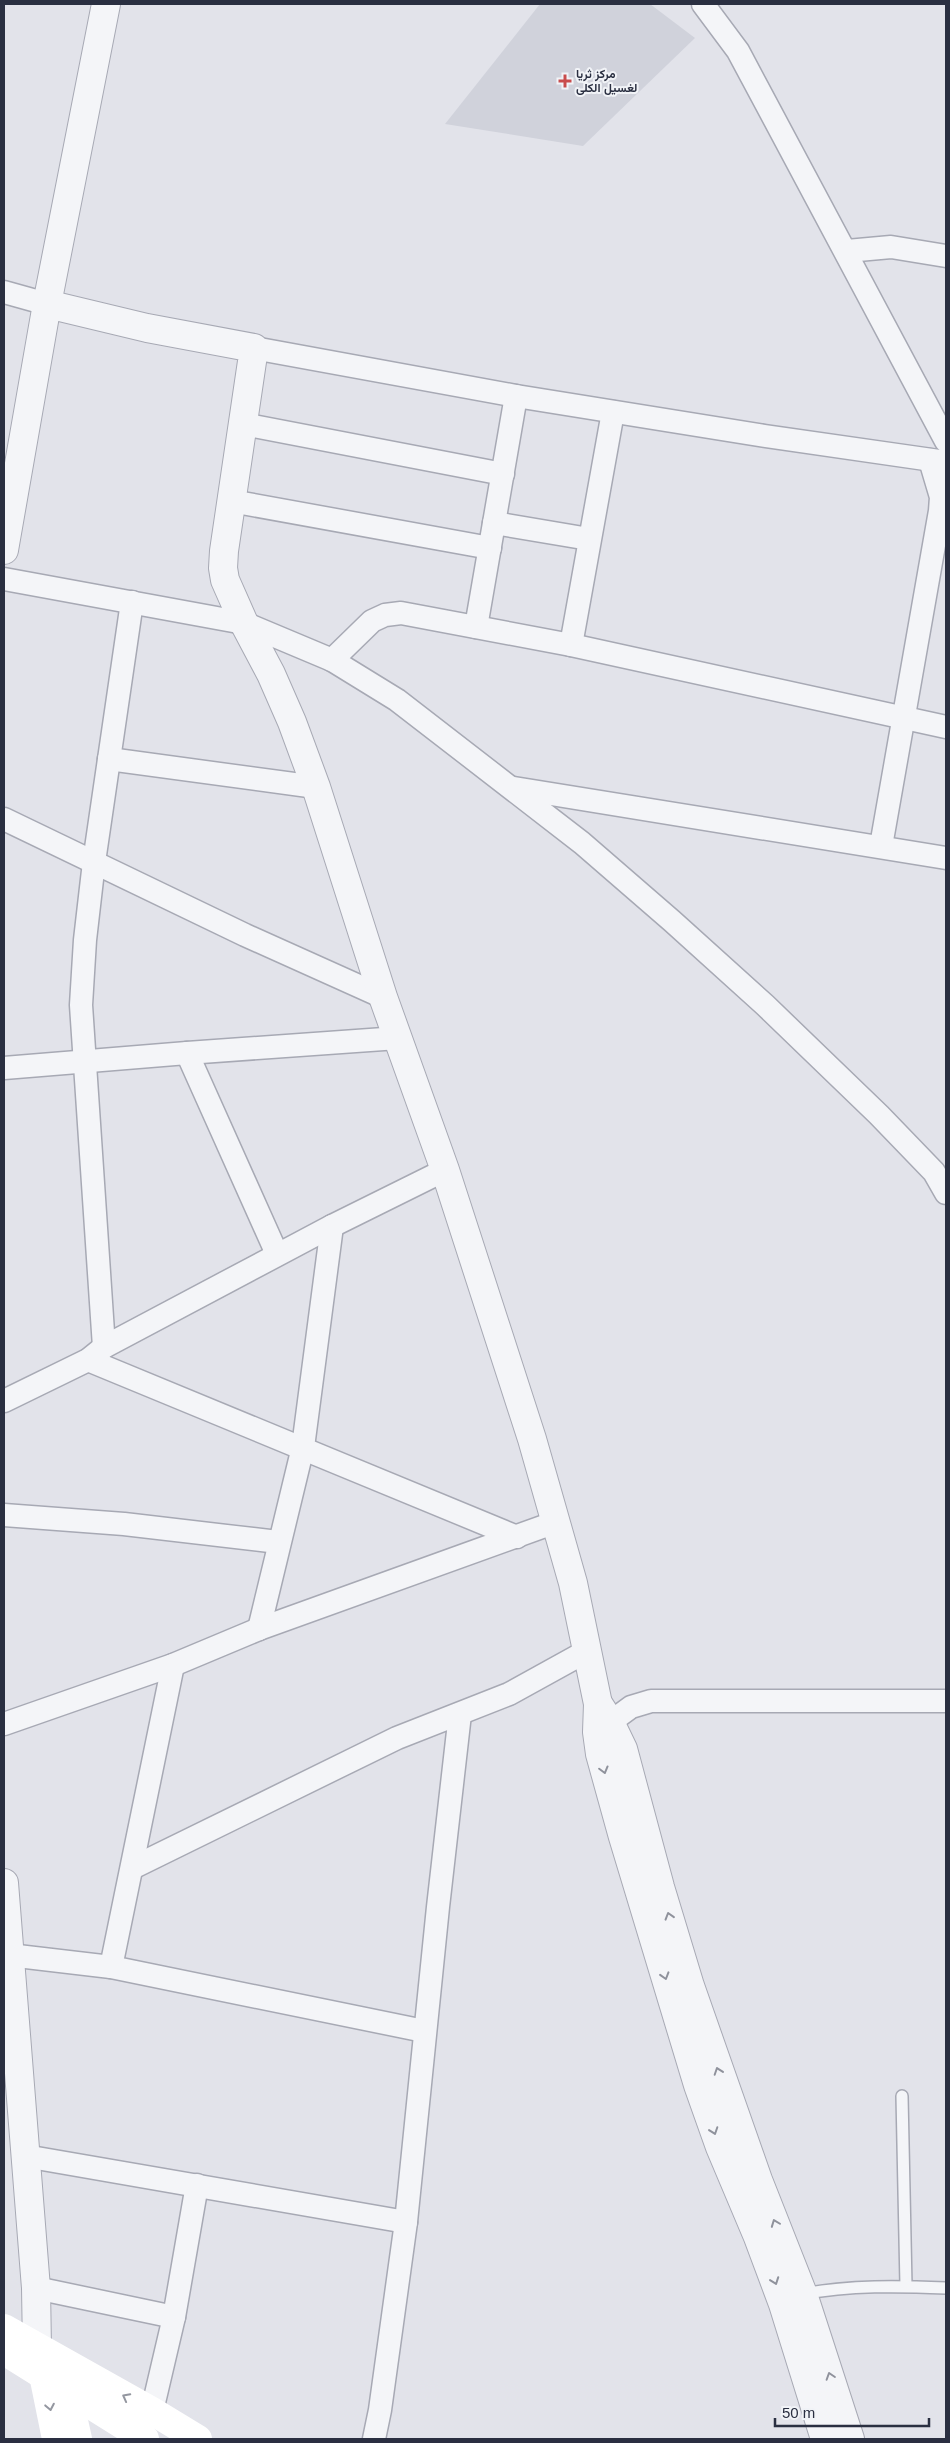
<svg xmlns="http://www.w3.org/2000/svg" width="950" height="2443" viewBox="0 0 950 2443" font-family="Arial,Vazirmatn,sans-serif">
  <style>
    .built { fill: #d0d2db }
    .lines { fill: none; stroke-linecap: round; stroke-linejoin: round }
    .service-casing { stroke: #a7a9b4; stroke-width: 14 }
    .minor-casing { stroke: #a7a9b4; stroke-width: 25 }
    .tertiary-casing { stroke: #a7a9b4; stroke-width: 30 }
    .service { stroke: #f4f5f8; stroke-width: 11 }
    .minor { stroke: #f4f5f8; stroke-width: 22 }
    .tertiary { stroke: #f4f5f8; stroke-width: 28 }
    .secondary { stroke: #fff; stroke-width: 28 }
    .oneway { stroke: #8f929c }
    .oneway2 { stroke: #9497a0 }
    .poi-dot { fill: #c94c4c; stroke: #f1f3f7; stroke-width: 2 }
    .labels { text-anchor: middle; stroke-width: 4; stroke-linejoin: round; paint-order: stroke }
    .poi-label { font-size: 12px; font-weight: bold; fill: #2a2f41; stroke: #f1f3f7; text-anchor: start }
  </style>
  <rect width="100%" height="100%" fill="#e2e3ea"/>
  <path class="built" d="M540 4H650L695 38 583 146 445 124Z"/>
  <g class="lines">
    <defs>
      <g id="service">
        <path d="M902 2096 906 2286"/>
        <path d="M803 2294C851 2285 898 2286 946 2288"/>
      </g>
      <g id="minor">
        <path d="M703 4 738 51 946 441"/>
        <path d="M847 251 891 247 946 256"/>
        <path d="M4 292 47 304"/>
        <path d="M254 348 516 396 765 436 946 462"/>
        <path d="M243 424 503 474"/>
        <path d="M231 501 490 548"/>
        <path d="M494 523 589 539"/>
        <path d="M4 579 244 623 332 660 397 700 582 843 672 921 765 1005 879 1115 934 1172 946 1193"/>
        <path d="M476 627 516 396"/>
        <path d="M571 645 613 412"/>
        <path d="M332 660 372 621 385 615 401 613 571 645 946 727"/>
        <path d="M109 759 316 787"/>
        <path d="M514 788 946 858"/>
        <path d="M4 819 245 935 383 997"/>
        <path d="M881 846 940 511 941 497 930 460"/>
        <path d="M187 1053 277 1254"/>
        <path d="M4 1068 187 1053 398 1038"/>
        <path d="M104 1347 81 1005 85 940 94 862 132 602"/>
        <path d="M88 1360 517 1537"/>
        <path d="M4 1401 88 1360 104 1347 332 1226 445 1170"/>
        <path d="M4 1515 124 1524 278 1542"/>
        <path d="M259 1629 303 1447 332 1226"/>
        <path d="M4 1724 173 1665 259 1629 556 1522"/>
        <path d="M597 1732 631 1707 651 1701H946"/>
        <path d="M132 1868 397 1738 509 1694 587 1651"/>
        <path d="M9 1955 111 1967 424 2031"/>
        <path d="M111 1967 173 1665"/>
        <path d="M25 2156 406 2222"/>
        <path d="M36 2288 174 2317"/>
        <path d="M152 2411 174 2317 197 2185"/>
        <path d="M374 2439 380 2410 406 2222 438 1907 460 1714"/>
      </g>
      <g id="tertiary">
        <path d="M47 304 147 328 254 348 224 551 223 568 225 580 244 623 271 674 292 722 316 787 383 997 445 1170 532 1439 573 1583 598 1704 597 1732 600 1754 623 1837 698 2085 720 2147 758 2237 783 2304 825 2439"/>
        <path d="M4 550 47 304 106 4"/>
        <path d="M599 1705 610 1722 623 1749 660 1887 690 1986 758 2180 803 2294 850 2439"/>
        <path d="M4 1883 36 2288 37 2348"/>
      </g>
    </defs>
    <use href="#service" class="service-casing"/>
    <use href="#minor" class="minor-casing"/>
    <use href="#tertiary" class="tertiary-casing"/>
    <use href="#service" class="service"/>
    <use href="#minor" class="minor"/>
    <use href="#tertiary" class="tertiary"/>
    <g class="secondary">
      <path d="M4 2328 152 2411 198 2439"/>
      <path d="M4 2351 145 2439"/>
      <path d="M41 2365 56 2439"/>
      <path d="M65 2380 78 2439"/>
    </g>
  </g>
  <defs><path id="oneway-chevron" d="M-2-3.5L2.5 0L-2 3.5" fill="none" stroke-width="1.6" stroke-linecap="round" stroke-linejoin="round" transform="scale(1.25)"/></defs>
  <g class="oneway">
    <use href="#oneway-chevron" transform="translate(604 1770) rotate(75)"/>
    <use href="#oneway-chevron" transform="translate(669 1916) rotate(-107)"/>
    <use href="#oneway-chevron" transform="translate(665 1976) rotate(73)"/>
    <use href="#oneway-chevron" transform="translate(718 2071) rotate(-109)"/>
    <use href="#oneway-chevron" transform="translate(714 2131) rotate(71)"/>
    <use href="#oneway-chevron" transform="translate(775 2223) rotate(-111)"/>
    <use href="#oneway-chevron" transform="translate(775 2281) rotate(70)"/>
    <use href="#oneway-chevron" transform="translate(830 2376) rotate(-108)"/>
  </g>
  <g class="oneway2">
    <use href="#oneway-chevron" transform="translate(126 2397) rotate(-152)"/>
    <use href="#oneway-chevron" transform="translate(50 2407) rotate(79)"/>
  </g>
  <path class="poi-dot" d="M562.5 73.5h5v5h5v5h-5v5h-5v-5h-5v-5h5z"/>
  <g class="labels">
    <g class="poi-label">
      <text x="576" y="78">مركز ثريا<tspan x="576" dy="14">لغسيل الكلى</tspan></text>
    </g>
  </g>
  <rect width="950" height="2443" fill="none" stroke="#2a2f41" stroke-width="10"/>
  <path d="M775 2418v8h154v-8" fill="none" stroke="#2a2f41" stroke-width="2.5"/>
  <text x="782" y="2418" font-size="15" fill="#2a2f41" stroke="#f1f3f7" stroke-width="4" paint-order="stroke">50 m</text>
</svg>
